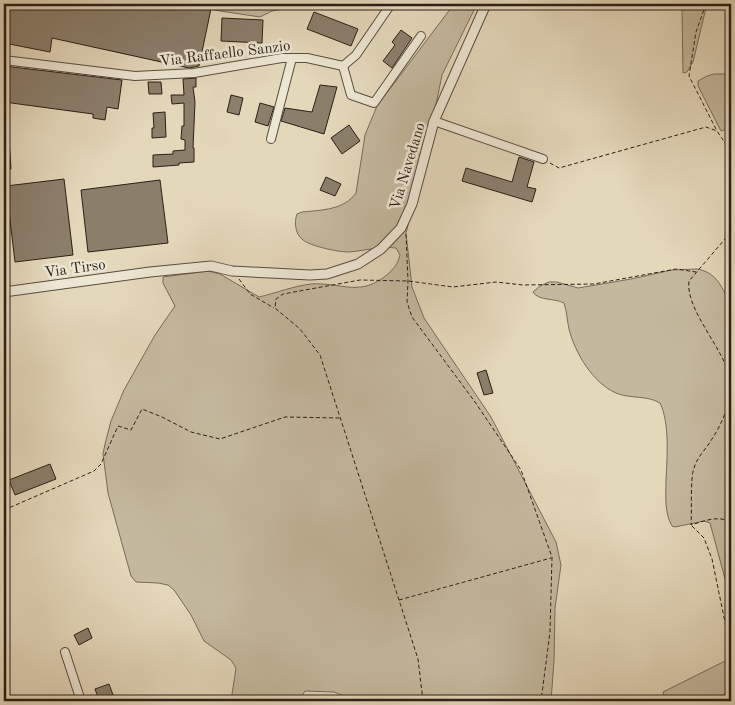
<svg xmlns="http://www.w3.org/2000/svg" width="735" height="705" viewBox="0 0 735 705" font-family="'Old Standard TT',serif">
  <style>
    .green { fill: #c4b99f; stroke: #776c5b }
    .building { fill: #8b7f6c; stroke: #2a1f17 }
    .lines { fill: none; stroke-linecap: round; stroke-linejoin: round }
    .minor-casing { stroke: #584d40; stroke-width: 10 }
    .tertiary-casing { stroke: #584d40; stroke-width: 11 }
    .path { stroke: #2a1f17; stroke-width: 1; stroke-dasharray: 4 2.5; stroke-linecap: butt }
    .minor { stroke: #ede6d3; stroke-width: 8 }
    .tertiary { stroke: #ede6d3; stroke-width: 9 }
    .labels { text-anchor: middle; stroke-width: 5; stroke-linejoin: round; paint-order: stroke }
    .street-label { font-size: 15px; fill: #2a1f17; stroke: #ede6d3 }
  </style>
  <rect width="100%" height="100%" fill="#e4d8bb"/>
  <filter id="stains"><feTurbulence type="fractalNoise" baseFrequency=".004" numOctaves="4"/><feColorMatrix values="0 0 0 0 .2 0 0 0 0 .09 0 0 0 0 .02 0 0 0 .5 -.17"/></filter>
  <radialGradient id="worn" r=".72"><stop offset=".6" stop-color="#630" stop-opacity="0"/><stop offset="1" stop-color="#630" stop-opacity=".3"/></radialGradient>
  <g class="green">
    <path d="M216 4H304L294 7 272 11 260 17 214 10Z"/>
    <path d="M450 4H477L442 75 423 168 406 233 412 287 424 318 491 417 556 542 561 565 555 608 554 661 551 701H356L334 692 305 691 299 701H231L236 668 231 660 204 641 191 615 174 590 168 585 158 583 136 582 131 576 108 493 103 454 105 444 111 421 124 390 155 335 175 306 163 283V277L208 271 220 274 259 297C276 293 294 286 311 284 342 282 360 298 388 274 394 268 398 264 400 255L396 248C380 246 364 251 348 252 338 252 310 246 303 240 295 234 294 222 297 214L302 212C322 210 344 210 356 193L365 135 377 106 451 8Z"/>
    <path d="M684 4H709L706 8 693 62 687 72 683 73 682 8Z"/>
    <path d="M714 74H731V128L721 131 698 86V81L707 76Z"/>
    <path d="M697 269C717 272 723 289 731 306V601L710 523 704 521 675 527 672 526C664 512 666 496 666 480 667 459 670 423 660 403 647 395 630 399 616 393 593 383 575 353 569 329 567 320 567 312 564 303 555 298 538 301 533 292L540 286 549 282H557L578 288 631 279 672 270Z"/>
    <path d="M731 658V701H665L663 692Z"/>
  </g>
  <g class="building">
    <path d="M4 4H212L199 66 189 68 52 38 50 52 4 43Z"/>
    <path d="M314 12 358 29 351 46 307 29Z"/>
    <path d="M222 18 263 20 262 43 221 41Z"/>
    <path d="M401 30 412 38 392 68 383 61 395 45 392 42Z"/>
    <path d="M4 66 122 80 118 109 107 107 105 120 93 118V114L4 102Z"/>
    <path d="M196 78V87H193L195 102 193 148H194V162L179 163V165L153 167V155L173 154V151L185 150V140L181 139 182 126H184V103L172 104 171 95H184L183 79Z"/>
    <path d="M148 82H161L162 94H149Z"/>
    <path d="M320 85 337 87 324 134 281 121 285 108 312 112Z"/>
    <path d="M231 95 243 98 239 115 227 112Z"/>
    <path d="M260 103 274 107 268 126 255 122Z"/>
    <path d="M165 112 166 137 152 138V128H154L153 113Z"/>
    <path d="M4 125H8L11 169H4Z"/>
    <path d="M349 125 360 141 342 154 331 138Z"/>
    <path d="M519 157 534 162 527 187 536 189 532 202 462 181 466 168 512 182Z"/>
    <path d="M326 177 341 184 335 196 320 190Z"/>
    <path d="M64 179 73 255 15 262 6 186Z"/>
    <path d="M160 180 168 243 88 252 81 190Z"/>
    <path d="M486 370 493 393 484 395 477 373Z"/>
    <path d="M50 464 56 479 15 495 9 480Z"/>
    <path d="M88 628 92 638 79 645 74 635Z"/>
    <path d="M109 684 113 695 99 700 95 689Z"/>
  </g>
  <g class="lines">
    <defs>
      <g id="minor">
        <path d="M4 60 135 76 194 73 282 58H307L343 66 351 95 374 103 421 36"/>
        <path d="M343 66 356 55 391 4"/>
        <path d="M434 121 543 159"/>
        <path d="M271 139 292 58"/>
        <path d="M65 652 81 701"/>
      </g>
      <path id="tertiary" d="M4 292 150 272 211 266 232 271 310 275 327 274 358 264 381 249 401 228 412 204 434 121 486 4"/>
    </defs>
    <use href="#minor" class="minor-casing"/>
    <use href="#tertiary" class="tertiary-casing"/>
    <g class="path">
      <path d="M706 4 696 32 689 76 717 131"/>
      <path d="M550 163 559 168 706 127 717 131 731 152"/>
      <path d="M731 232 689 281C685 309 724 349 730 378 733 399 723 422 712 439 707 448 697 457 694 468 690 479 692 511 691 525 704 521 718 515 731 522"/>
      <path d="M406 234 408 281 407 302 412 317 475 402 521 470 552 557 550 632 541 701"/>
      <path d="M239 279 250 294 274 308"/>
      <path d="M4 510 94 471 101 464 118 426 131 430 142 409 162 417 191 432 220 439 285 417 340 418"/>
      <path d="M692 526 704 538 712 559 731 651"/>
      <path d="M399 600 551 558"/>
      <path d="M423 701 418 659 320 355 300 329 275 308 276 299 283 294 360 280 408 281 453 287 496 282 523 285 594 284 676 269 696 272"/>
      <path d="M716 701 731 689"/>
    </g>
    <use href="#minor" class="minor"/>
    <use href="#tertiary" class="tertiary"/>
  </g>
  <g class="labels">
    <g class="street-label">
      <text transform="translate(225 53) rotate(-7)" y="5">Via Raffaello Sanzio</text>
      <text transform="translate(407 166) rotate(-73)" y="5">Via Navedano</text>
      <text transform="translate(75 268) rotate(-8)" y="5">Via Tirso</text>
    </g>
  </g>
  <rect width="735" height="705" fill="none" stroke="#e4d8bb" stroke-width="20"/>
  <rect x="5" y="5" width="725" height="695" fill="none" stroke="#2a1f17" stroke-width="2.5"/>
  <rect x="10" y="10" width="715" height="685" fill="none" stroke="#2a1f17"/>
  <rect width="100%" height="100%" filter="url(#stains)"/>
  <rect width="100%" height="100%" fill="url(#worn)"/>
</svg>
